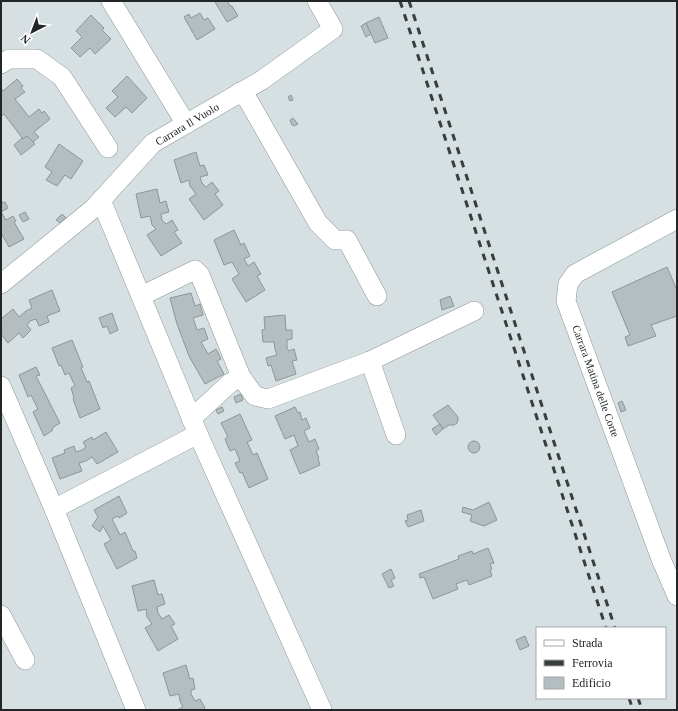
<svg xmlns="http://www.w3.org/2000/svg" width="678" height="711" viewBox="0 0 678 711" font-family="Georgia,serif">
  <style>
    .building { fill: #b4bdc0; stroke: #8c9698 }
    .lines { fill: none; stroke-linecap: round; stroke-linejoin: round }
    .minor-casing { stroke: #8c9597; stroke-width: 20 }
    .minor { stroke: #fff; stroke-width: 19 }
    .rail { stroke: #383d3e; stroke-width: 3; stroke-dasharray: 7 7; stroke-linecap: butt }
    .labels { text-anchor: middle; stroke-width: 4; stroke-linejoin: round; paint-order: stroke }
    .street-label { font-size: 11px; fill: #222627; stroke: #fff }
  </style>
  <rect width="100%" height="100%" fill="#d6e0e3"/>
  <g class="building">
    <path d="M216 1H227L230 6H232L238 16 227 22 215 2Z"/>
    <path d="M200 13 204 20 208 18 215 29 197 40 184 17 189 14 191 18Z"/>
    <path d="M91 15 104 28 102 30 111 39 95 54 90 48 80 57 71 48 82 37 76 31Z"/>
    <path d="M379 17 388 38 375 43 366 23Z"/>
    <path d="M366 23 371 34 366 37 361 26Z"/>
    <path d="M127 76 147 98 132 113 126 107 115 117 106 108 118 97 112 91Z"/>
    <path d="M17 79 23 86 21 88 25 92 15 99 29 117 39 109 42 113 44 111 50 119 34 132 39 137 33 142 27 136 23 139 4 114 2 116 1 114V88L3 91Z"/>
    <path d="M291 95 293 100 290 101 288 97Z"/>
    <path d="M293 118 298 124 294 126 293 125H292L290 120Z"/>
    <path d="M27 136 35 144 21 155 14 145 22 138 23 139Z"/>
    <path d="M59 144 83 161 71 179 65 175 57 186 46 180 52 172 45 167Z"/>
    <path d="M196 152 200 166 204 165 208 175 200 177 202 183 206 187 212 182 219 191 215 194 223 205 204 220 189 199 196 194 190 186 189 180 181 183 174 160Z"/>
    <path d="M157 189 160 203 166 201 169 212 161 214 162 220 166 224 172 220 178 230 174 232 182 243 161 256 147 235 156 229 152 225 150 216 141 218 136 194Z"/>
    <path d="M1 200 3 203 5 202 8 208 1 212 6 220 13 216 16 221 14 222 24 239 9 247 1 233Z"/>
    <path d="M25 212 29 219 23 222 19 215Z"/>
    <path d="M62 214 66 218 60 223 56 220Z"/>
    <path d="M234 230 241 245 244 243 250 256 244 259 248 266 254 262 261 274 257 276 265 290 246 302 232 279 239 274 232 262 224 265 214 240Z"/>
    <path d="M667 267 677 290V316L651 325 656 336 628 346 625 337 630 335 612 292Z"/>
    <path d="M52 290 60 311 47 316 49 322 39 326 36 319 30 321 27 325 31 330 23 338 19 333 8 343 1 334V319L13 309 19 317 26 311 32 308 29 300Z"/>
    <path d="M191 293 195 306 200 304 203 315 193 318 197 330 204 328 208 339 201 342 208 354 216 349 221 359 217 361 224 374 205 384 189 356 177 324 170 298Z"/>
    <path d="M450 296 454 306 442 310 440 300Z"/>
    <path d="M112 313 118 330 110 334 107 326 103 328 99 318Z"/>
    <path d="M285 315 286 330H292V339L287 340V348L289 351 294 349 297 360 292 361 296 374 276 381 271 365 268 366 266 358 277 355 275 349 274 342H263L262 330 265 329 264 317Z"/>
    <path d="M72 340 83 367 81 368 87 382 89 381 100 409 80 418 73 399 74 398 71 388 75 386 69 373 65 375 61 365 59 366 52 348Z"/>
    <path d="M36 367 40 375 36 376 60 423 52 428 53 430 44 436 33 412 38 409 31 395 28 397 19 375Z"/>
    <path d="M241 394 243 400 236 403 234 397Z"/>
    <path d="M622 401 626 410 621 412 618 403Z"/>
    <path d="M448 405 458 417V420L457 423 454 425H449L443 429 433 415Z"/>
    <path d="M222 407 224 411 218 414 216 410Z"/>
    <path d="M295 407 298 413 300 412 302 420 306 418 310 428 304 431 309 442 315 439 319 449 316 451 319 458 318 459 320 465 300 474 290 450 298 446 294 435 285 439 275 416Z"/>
    <path d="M240 414 252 440 247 442 253 455 257 453 268 479 249 488 242 472 240 473 235 463 240 461 235 449 230 451 225 439 228 437 221 423Z"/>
    <path d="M440 424 443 429 436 435 432 429Z"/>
    <path d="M106 432 118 452 97 464 92 457 86 461 79 463 82 471 60 479 52 458 65 453 64 450 74 446 76 452 82 450 86 447 83 442 92 437 93 440Z"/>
    <circle cx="474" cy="447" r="6"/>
    <path d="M119 496 127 513 119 518 118 516 112 519 120 535 125 532 133 551H135L137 558 117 569 104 544 111 540 103 526 100 532 92 526 98 517 94 510Z"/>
    <path d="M489 502 497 520 484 526 470 521 472 515 462 512 463 507 473 510Z"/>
    <path d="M421 510 424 521 408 527 405 521 408 520 407 515Z"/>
    <path d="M488 548 494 563 490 564 492 569 490 570 492 576 469 585 467 580 456 584 458 589 433 599 424 577 420 578 419 574 459 559 458 556 472 551 473 554Z"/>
    <path d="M391 569 395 578 391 580 394 586 389 588 382 574Z"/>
    <path d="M154 580 158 595 162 594 165 604 157 607 158 613 162 619 169 615 175 624 171 626 178 639 158 651 145 628 152 624 147 617 146 609 138 611 132 586Z"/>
    <path d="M525 636 529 646 520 650 516 640Z"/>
    <path d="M186 665 190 679 193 678 195 689 191 690V694L195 701 200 699 205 708 203 710H177L183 707 180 701 179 694 170 696 163 673Z"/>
  </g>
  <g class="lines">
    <defs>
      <g id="minor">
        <path d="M111 1 186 124"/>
        <path d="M1 64 9 59H37L62 77 108 148"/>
        <path d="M240 92 248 100 318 223 335 240H347L377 296"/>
        <path d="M101 200 198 434 322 710"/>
        <path d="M677 219 575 274 568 284 566 301 661 559 677 596"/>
        <path d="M1 284 94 208 153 143 262 80 333 29 317 1"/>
        <path d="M141 296 195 270 200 275 241 377 255 396 268 399 370 361 474 311"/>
        <path d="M370 361 396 435"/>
        <path d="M1 386 54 509 136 710"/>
        <path d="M191 419 230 383 241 377"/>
        <path d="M54 509 198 434"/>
        <path d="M1 615 25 660"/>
      </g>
    </defs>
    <use href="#minor" class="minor-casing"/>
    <use href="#minor" class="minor"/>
    <g class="rail">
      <path d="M400 1 606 628"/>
      <path d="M409 1 615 628"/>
      <path d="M629 698 633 710"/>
      <path d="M638 698 642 710"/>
    </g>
  </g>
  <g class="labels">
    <g class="street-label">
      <text transform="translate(187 124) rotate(-31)" y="4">Carrara Il Vuolo</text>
      <text transform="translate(596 381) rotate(70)" y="4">Carrara Matina delle Corte</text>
    </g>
  </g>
  <rect width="678" height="711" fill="none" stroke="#222627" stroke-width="4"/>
  <rect x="536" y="627" width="130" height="72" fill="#ffffff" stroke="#a7a8a9"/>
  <rect x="544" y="640" width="20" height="6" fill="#ffffff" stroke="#a7a8a9"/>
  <text x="572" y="647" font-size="12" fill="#222627">Strada</text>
  <rect x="544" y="660" width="20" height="6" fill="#383d3e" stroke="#a7a8a9"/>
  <text x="572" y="667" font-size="12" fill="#222627">Ferrovia</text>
  <rect x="544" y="677" width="20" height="12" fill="#b4bdc0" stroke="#a7a8a9"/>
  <text x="572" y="687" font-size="12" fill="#222627">Edificio</text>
  <g transform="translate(32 32) rotate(222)" stroke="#ffffff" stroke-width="3" paint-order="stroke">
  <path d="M0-3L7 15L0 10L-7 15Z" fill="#222627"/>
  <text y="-6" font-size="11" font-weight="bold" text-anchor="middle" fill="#222627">N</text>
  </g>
</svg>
